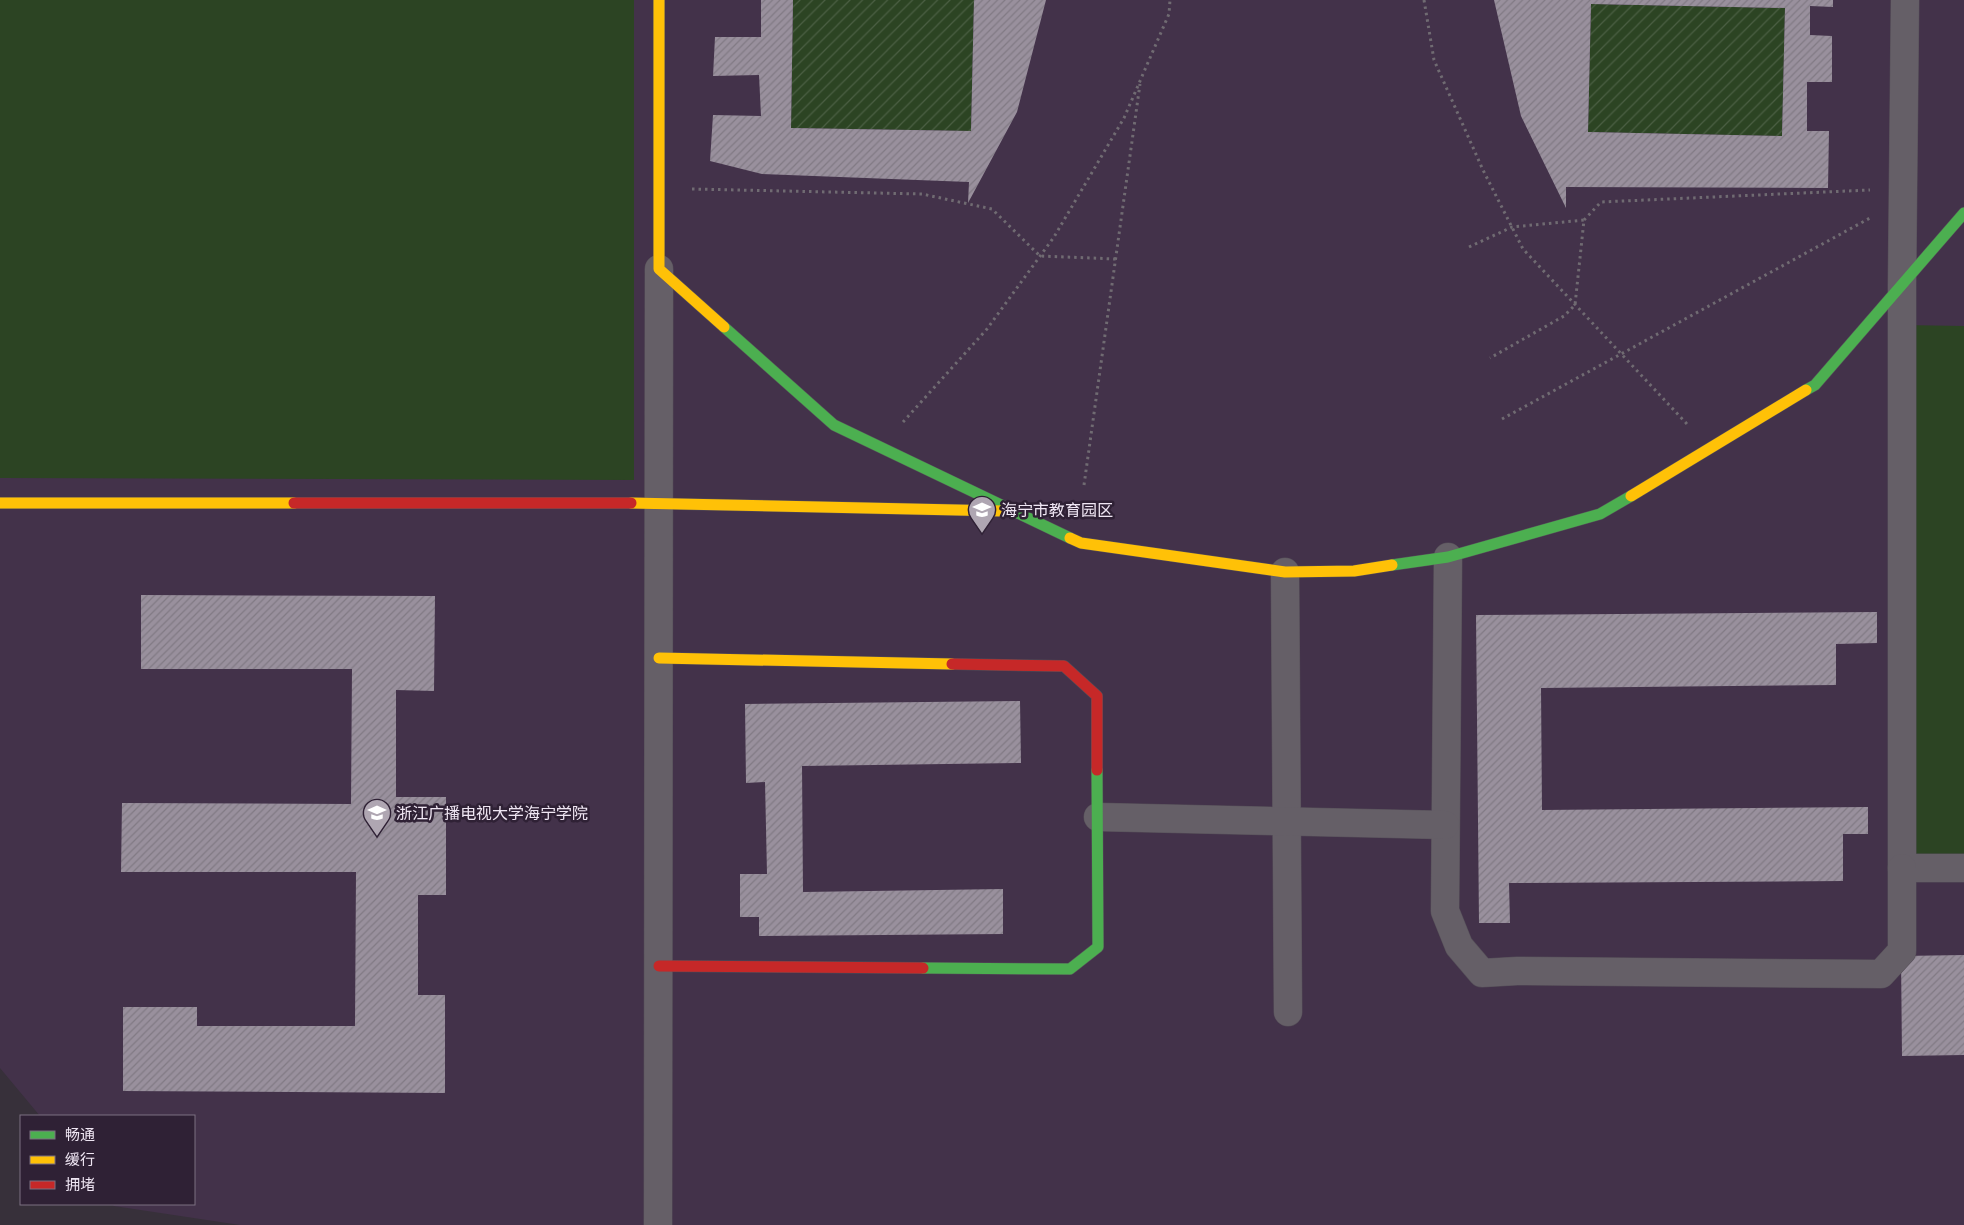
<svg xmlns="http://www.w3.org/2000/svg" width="1964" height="1225" viewBox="0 0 1964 1225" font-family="'Sofia Sans Condensed','Noto Sans SC',sans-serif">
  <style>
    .built { fill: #43324a }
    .park { fill: #2c4423 }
    .garden { fill: url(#garden-furrows) }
    .building { fill: url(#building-hatch); fill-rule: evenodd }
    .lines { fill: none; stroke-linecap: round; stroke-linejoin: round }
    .street-casing { stroke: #554e58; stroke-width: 29 }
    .fast-casing { stroke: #554e58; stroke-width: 12 }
    .slow-casing { stroke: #554e58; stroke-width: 12 }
    .jam-casing { stroke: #554e58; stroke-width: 12 }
    .path { stroke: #706b72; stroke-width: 3; stroke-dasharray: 2.5 4; stroke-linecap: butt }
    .street { stroke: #655f67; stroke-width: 28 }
    .fast { stroke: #4caf50; stroke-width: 11 }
    .slow { stroke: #ffc107; stroke-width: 11 }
    .jam { stroke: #c62828; stroke-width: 11 }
    .labels { text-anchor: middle; stroke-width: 5; stroke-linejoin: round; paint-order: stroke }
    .poi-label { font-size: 16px; fill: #efe6f3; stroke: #2f2135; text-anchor: start }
  </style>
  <defs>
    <pattern id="garden-furrows" width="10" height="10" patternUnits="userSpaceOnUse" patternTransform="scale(1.25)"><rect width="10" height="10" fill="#2c4423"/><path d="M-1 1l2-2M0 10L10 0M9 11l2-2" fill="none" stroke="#4b5f43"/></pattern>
    <pattern id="building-hatch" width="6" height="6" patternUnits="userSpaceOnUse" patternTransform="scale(1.25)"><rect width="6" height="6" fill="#99909d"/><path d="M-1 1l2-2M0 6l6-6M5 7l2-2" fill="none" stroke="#817a84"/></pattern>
  </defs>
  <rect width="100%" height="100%" fill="#37303a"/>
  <path class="built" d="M0 0H1964V1225H240L114 1206 112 1204H194V1116H40L0 1068Z"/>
  <g class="park">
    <path d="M0 0H634V480L0 478Z"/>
    <path d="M1902 325 1964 326V868H1902Z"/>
  </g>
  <g class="garden">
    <path d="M793 0H974L971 131 791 128Z"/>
    <path d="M1591 4 1785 8 1782 136 1588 132Z"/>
  </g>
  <g class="building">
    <path d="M761 0H793L791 128 971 131 974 0H1046L1017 112 968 203 969 182 762 174 710 161 713 115 761 116 759 75 713 76 715 37H761Z"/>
    <path d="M1494 0H1833V7L1810 6V35L1832 36V82H1807V131H1829L1828 188 1566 187V208L1521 116ZM1591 4 1785 8 1782 136 1588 132Z"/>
    <path d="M141 595 435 596 434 691 396 690V797H446V895H418V995H445V1093L123 1091V1007H197V1026H355L356 872H121L122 803 351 804 352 669H141Z"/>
    <path d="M1877 612V643L1836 644V685L1541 688 1542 810 1868 807V834H1843V881L1509 883 1510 923H1479L1476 615Z"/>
    <path d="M1020 701 1021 763 802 766 803 892 1003 889V934L759 936V917H740V874H767L765 782 746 783 745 704Z"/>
    <path d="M1964 955V1055L1902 1056 1901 956Z"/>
  </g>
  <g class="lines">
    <defs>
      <g id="street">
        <path d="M1905 0 1902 285V868H1964"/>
        <path d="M1448 557 1445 911 1459 946 1482 973 1517 971 1881 974 1902 951V868"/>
        <path d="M1285 572 1288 1012"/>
        <path d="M1098 817 1445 825"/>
        <path d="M658 1225 659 269"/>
      </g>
      <g id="fast">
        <path d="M724 327 834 425 1070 538"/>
        <path d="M1806 390 1815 385 1964 213"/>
        <path d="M1392 565 1448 557 1600 514 1631 496"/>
        <path d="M923 968 1070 969 1098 947 1097 770"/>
      </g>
      <g id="slow">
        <path d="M659 0V269L724 327"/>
        <path d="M1631 496 1806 390"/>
        <path d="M0 503H294"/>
        <path d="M631 503 1003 511"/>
        <path d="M1070 538 1081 543 1285 572 1354 571 1392 565"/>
        <path d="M659 658 952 664"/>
      </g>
      <g id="jam">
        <path d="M294 503H631"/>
        <path d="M952 664 1064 666 1097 696V770"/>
        <path d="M659 966 923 968"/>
      </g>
    </defs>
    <use href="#street" class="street-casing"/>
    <use href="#fast" class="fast-casing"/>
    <use href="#slow" class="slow-casing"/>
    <use href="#jam" class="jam-casing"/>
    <g class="path">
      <path d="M1424 0 1434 60 1483 170 1523 249 1687 424"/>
      <path d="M692 189 922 194 992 209 1040 256 1116 259"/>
      <path d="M1584 220 1601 202 1870 190"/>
      <path d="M1469 247 1512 227 1584 220 1575 305 1564 316 1490 358"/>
      <path d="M1502 419 1870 218"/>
      <path d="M903 422 987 329 1054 237 1124 118 1169 14 1170 0"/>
      <path d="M1084 485 1140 84"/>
    </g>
    <use href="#street" class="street"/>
    <use href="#fast" class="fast"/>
    <use href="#slow" class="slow"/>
    <use href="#jam" class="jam"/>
  </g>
  <defs>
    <symbol id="university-pin" viewBox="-11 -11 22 30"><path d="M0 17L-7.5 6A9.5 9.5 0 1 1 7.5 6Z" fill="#afa6b2" stroke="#2f2135"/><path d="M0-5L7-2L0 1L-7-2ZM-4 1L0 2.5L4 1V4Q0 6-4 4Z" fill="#fff"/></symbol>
  </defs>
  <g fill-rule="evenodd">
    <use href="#university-pin" x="966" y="494" width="32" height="43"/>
    <use href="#university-pin" x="361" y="797" width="32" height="43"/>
  </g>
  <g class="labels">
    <g class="poi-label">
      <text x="1001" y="516">海宁市教育园区</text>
      <text x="396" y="819">浙江广播电视大学海宁学院</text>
    </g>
  </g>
  <rect x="20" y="1115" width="175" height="90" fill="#2f2135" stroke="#7c7081"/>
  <rect x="30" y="1131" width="25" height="8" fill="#4caf50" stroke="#7c7081"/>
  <text x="65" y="1140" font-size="15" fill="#efe6f3">畅通</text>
  <rect x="30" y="1156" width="25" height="8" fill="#ffc107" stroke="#7c7081"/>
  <text x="65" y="1165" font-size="15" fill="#efe6f3">缓行</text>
  <rect x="30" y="1181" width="25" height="8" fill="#c62828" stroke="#7c7081"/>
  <text x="65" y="1190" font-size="15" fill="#efe6f3">拥堵</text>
</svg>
